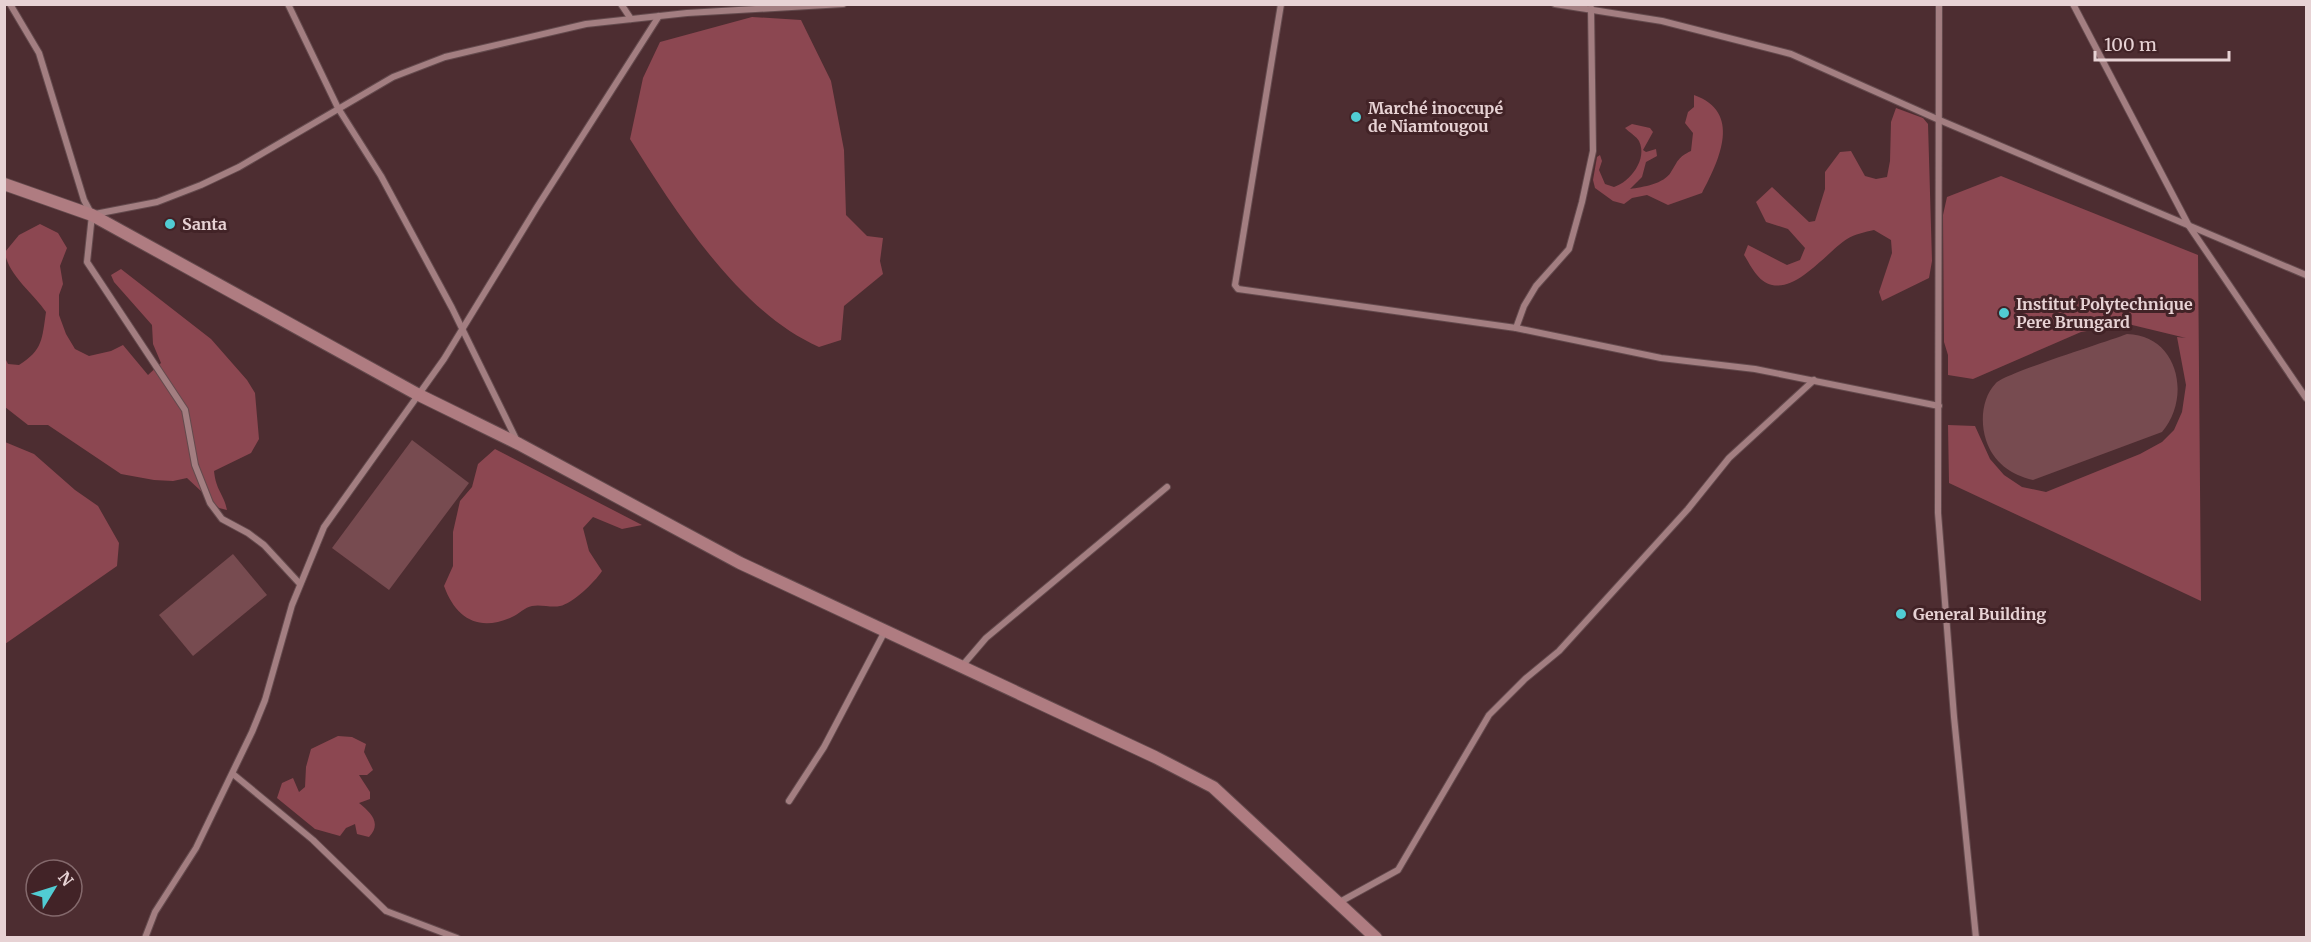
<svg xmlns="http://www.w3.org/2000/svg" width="2311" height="942" viewBox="0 0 2311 942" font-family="Merriweather,serif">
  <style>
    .green { fill: #774b50 }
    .forest { fill: #8c4751 }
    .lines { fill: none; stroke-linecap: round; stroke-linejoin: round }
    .street-casing { stroke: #644a4d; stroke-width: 8 }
    .secondary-casing { stroke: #644a4d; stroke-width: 14 }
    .street { stroke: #a37e81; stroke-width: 6 }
    .secondary { stroke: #af7c81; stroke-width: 12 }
    .poi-dot { fill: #51ccd3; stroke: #422327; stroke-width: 2 }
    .labels { text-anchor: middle; stroke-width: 6; stroke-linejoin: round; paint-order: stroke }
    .poi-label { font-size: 16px; font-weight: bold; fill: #e7d2d4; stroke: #422327; text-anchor: start }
  </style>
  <rect width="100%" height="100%" fill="#4d2d31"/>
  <g class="green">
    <path d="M2127 334C2178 335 2192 397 2162 432L2033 480C2011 475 1993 462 1986 440 1980 422 1982 397 1996 383 2006 373 2106 342 2127 334Z"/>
    <path d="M412 440 469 483 389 590 332 548Z"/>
    <path d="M233 554 267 595 193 656 159 615Z"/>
  </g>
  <g class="forest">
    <path d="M752 17 801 20 831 81 844 150 846 215 867 236 883 238 880 261 883 274 844 306 841 340 819 347C739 312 675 211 630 139L643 78 660 42Z"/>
    <path d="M1694 95C1742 112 1720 159 1702 193L1668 205 1647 195 1632 198 1624 204 1613 201 1595 188 1593 180 1597 157 1600 155 1602 161 1599 170 1605 184 1614 187C1630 182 1648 159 1639 141 1637 137 1629 132 1625 128L1632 124 1650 128 1653 132 1643 150 1646 152 1656 149 1657 156 1646 162 1642 177 1630 189C1643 187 1664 184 1671 172 1678 161 1678 157 1691 151L1693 133 1685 123 1688 112 1694 107Z"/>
    <path d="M1896 108 1923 118 1928 124 1932 261 1929 278 1882 301 1879 292 1892 253 1891 240 1874 230C1865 232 1855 234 1847 239 1828 251 1798 291 1772 285 1758 282 1751 266 1744 255L1748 245 1787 265 1800 260 1805 248 1788 229 1766 222 1756 202 1772 187 1809 222 1815 221 1825 189V172L1840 152 1851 151 1865 176 1876 179 1887 177 1890 161 1891 122Z"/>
    <path d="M2001 176 2198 255 2201 601 1949 483 1948 425 1975 426 1990 459 2004 475 2022 487 2046 492 2140 454 2162 442 2174 430 2182 412 2186 385 2177 337 2186 338 2128 324 2081 332 1973 379 1948 375V355L1944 342 1943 215 1947 197Z"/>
    <path d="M40 224 58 233 67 248 60 266 63 284 59 295V315L66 334 75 349 89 356 111 351 123 345 148 375 161 363 153 344 152 325 114 282 111 275 121 269 211 339 247 380 255 393 259 439 251 453 214 471C216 491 224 494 227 510L219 508 187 478 173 481 154 480 121 474 48 425H28L5 407 4 356 8 364 19 365C43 350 42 339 46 312 34 294 7 274 5 252L19 235Z"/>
    <path d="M5 442 34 454 75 490 98 506 119 543 117 566 5 644Z"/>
    <path d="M495 449 642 525 622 529 593 517 583 528 589 551 602 571C595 582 572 604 560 606 551 608 541 604 532 606 525 607 519 614 512 617 479 632 456 619 444 586L453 566V532L460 501 472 487 478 464Z"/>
    <path d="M338 736 352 737 366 744 364 752 373 770 367 775H359L370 792V799L359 803C371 813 382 823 369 837L357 834 355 824 346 828 340 836 315 829 277 798 282 783 293 778 299 792 305 787 306 767 311 749Z"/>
  </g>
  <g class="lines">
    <defs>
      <g id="street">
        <path d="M10 4 39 53 84 200 92 215 87 262 185 410 195 465 210 503 222 519 248 533 264 545 300 584"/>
        <path d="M288 4 338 108 381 176 452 308 517 441"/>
        <path d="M621 4 631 19"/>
        <path d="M1281 4 1235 285 1238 289 1516 328 1661 358 1755 369 1939 406"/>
        <path d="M1555 4 1662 21 1791 54 1937 119 2306 275"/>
        <path d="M1939 4 1938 513 1954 717 1976 938"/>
        <path d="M2073 4 2189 226 2306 398"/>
        <path d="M95 214 157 202 201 185 239 167 393 77 445 57 586 24 687 13 843 4"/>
        <path d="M1516 328 1524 306 1536 286 1569 249 1582 202 1593 151 1591 8"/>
        <path d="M962 666 986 638 1167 487"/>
        <path d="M233 774 313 840 386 911 457 938"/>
        <path d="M789 801 824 747 885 631"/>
        <path d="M1338 903 1398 870 1489 715 1525 679 1559 651 1688 509 1729 458 1814 380"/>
        <path d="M145 938 155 912 196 848 252 732 265 700 292 605 324 527 444 359 537 207 659 16"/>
      </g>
      <path id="secondary" d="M4 184 92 215 417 394 519 444 740 563 1155 757 1213 787 1376 938"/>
    </defs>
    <use href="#street" class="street-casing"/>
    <use href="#secondary" class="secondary-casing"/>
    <use href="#street" class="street"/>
    <use href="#secondary" class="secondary"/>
  </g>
  <g class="poi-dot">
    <circle cx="1356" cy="117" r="6"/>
    <circle cx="170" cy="224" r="6"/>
    <circle cx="2004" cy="313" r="6"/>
    <circle cx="1901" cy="614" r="6"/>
  </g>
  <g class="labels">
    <g class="poi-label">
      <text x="1368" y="114">Marché inoccupé<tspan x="1368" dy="18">de Niamtougou</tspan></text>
      <text x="182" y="230">Santa</text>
      <text x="2016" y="310">Institut Polytechnique<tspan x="2016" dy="18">Pere Brungard</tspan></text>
      <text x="1913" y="620">General Building</text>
    </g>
  </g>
  <rect width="2311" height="942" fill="none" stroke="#e7d2d4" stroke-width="12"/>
  <g transform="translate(54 888) rotate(52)"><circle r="28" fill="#422327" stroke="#84696c" stroke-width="1.5"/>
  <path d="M0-4.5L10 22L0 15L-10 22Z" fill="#51ccd3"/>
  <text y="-9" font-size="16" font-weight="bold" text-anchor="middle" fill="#e7d2d4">N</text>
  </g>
  <path d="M2095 51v9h134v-9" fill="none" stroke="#e7d2d4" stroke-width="3"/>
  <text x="2104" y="51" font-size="18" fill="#e7d2d4" stroke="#422327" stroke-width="4.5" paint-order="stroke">100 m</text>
</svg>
